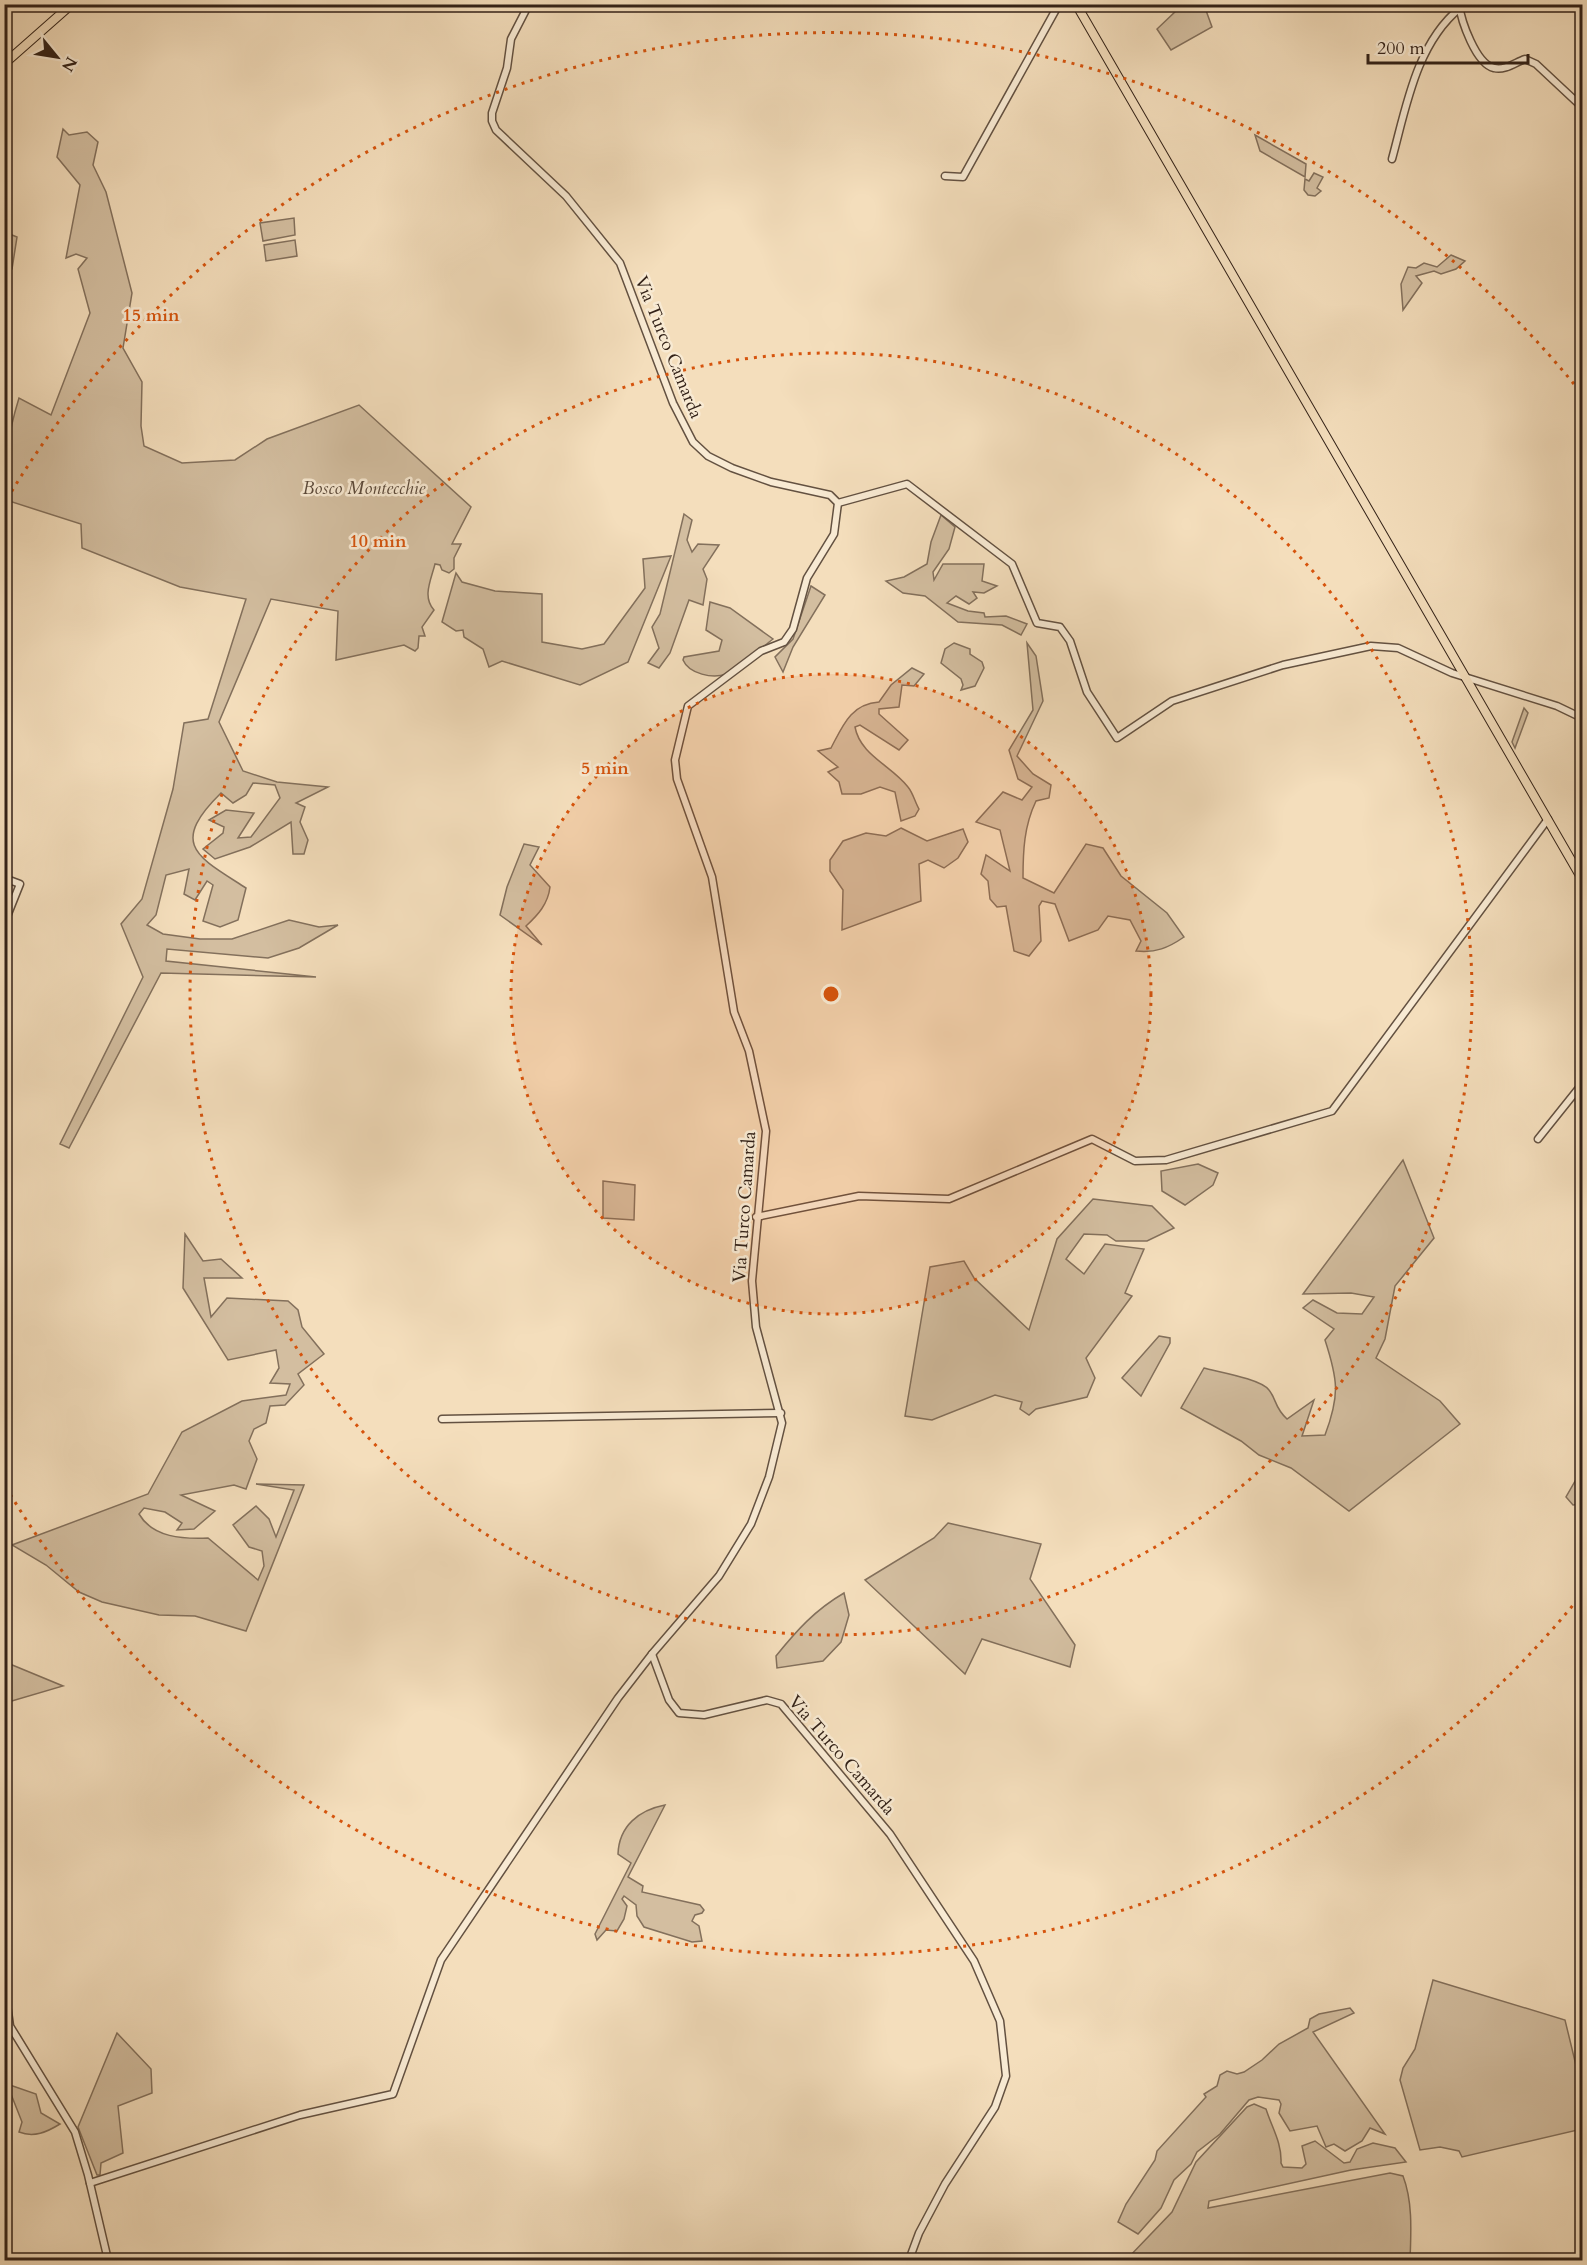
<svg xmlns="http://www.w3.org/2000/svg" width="1587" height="2265" viewBox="0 0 1587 2265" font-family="Cardo,serif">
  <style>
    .green { fill: #d3bea0; stroke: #83705c; stroke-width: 1.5 }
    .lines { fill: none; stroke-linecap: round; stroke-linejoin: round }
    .minor-casing { stroke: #635141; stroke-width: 9 }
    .major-casing { stroke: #332218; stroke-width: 10 }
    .minor { stroke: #f8ead3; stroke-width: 6 }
    .major { stroke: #f4debc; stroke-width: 8 }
    .ring { fill: none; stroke: #d6540d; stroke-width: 3; stroke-dasharray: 3 6 }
    .labels { text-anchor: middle; stroke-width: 5; stroke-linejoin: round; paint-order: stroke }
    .street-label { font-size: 18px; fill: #332218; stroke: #f8ead3 }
    .park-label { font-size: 18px; font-style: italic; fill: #5b493a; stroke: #f8ead3 }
    .centre { fill: #d6540d; stroke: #f8ead3; stroke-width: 3 }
    .ring-label { font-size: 18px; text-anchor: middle; font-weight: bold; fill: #d6540d; stroke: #f8ead3; stroke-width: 5; stroke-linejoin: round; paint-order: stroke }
  </style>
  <rect width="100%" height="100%" fill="#f4debc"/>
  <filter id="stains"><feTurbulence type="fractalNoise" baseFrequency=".00333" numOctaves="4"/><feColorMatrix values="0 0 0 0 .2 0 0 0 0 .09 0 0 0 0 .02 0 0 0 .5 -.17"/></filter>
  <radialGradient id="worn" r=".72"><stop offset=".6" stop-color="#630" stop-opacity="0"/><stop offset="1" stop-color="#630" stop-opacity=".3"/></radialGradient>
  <g class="green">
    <path d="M1197 5H1204L1212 27 1171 50 1157 29 1176 11Z"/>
    <path d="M63 129 69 135 87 132 98 142 93 165 106 192 132 293 123 348 142 382 141 426 144 446 182 463 235 460 267 439 359 405 471 507 452 544H461L454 558V569L449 573 442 570 440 565 435 564C431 580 422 597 434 610L422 627 425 636H419L418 648 415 651 404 645 336 660 338 611 271 599 219 722 243 771 277 782 328 787 296 803 305 807 300 822 308 840 304 854H293L291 822 250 847 215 859 203 849 223 833 224 827 209 820 226 810 254 813 238 838 251 837 280 798 275 785 253 783 246 795 233 803 221 793C168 845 198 857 246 888L238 920 220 927 203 921 213 885 207 881 195 900 184 894 189 869 166 875 156 915 147 925 163 934 200 939H232L289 920 319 927 338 925 299 948 268 958 167 949 166 961 316 977 161 973 69 1148 60 1144 143 977 121 924 142 899 173 789 184 723 208 719 246 599 180 587 82 548 81 524 9 501C0 473 10 427 19 398L51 415 90 313 78 269 87 258 76 254 66 258 80 185 57 157Z"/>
    <path d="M1255 135 1306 164 1305 177 1260 151Z"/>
    <path d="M1314 173 1323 177 1317 188 1321 191 1315 196 1308 195 1304 190 1305 179 1309 181Z"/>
    <path d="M294 218 295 235 263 241 260 223Z"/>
    <path d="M12 235 17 237 12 269 7 271 5 278C4 266 12 250 8 240Z"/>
    <path d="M295 240 297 256 266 261 264 245Z"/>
    <path d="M1451 255 1465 261 1456 269 1441 274 1434 271 1416 276 1422 283 1403 310 1401 284 1408 267 1416 268 1424 263 1437 267Z"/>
    <path d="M684 514 692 520 687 540 692 552 698 544 719 545 703 569 707 579 703 605 689 600 670 653 659 668 648 663 659 648 652 627 660 614Z"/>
    <path d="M941 515 955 527 949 549 933 572 934 580 943 564H984L982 581 997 586 984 593 973 592 977 598 969 604 956 596 947 603 968 611 984 613 985 617 1006 616 1027 624 1021 635 1002 625 958 622 925 596 903 593 886 581 904 577 927 564 931 542Z"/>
    <path d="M671 556 628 662 580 685 502 661 489 667 483 649 464 637 463 630 456 631 442 622 456 573 462 582 495 591 542 594V642L582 649 604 644 645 588 643 559Z"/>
    <path d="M811 586 825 595 793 647 783 672 775 657 793 639Z"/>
    <path d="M710 602 730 608 773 639C761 648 739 670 726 674 713 679 689 674 683 660L684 657 719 651 722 640 706 630Z"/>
    <path d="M954 643 970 649V654L982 662 984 668 975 686 961 690 963 685 961 679 941 663 945 649Z"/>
    <path d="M1027 643 1036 656 1043 701 1017 756 1033 774 1051 785 1049 798 1036 801C1024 826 1023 851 1023 878L1054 893 1086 844 1103 848 1121 876 1167 913 1184 937C1168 948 1156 953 1136 951L1141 941 1130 920 1108 916 1098 930 1069 941 1055 904 1042 901 1039 906 1041 941 1029 956 1014 951 1006 906 997 907 990 899 988 881 981 874 986 855 1010 871 1000 830 976 822 1003 792 1022 800 1032 787 1018 779 1009 750 1033 710Z"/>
    <path d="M912 668 924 674 914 686 902 685 899 707 879 709V714L908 740 899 750 860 725 855 727C860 755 892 766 908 787 913 793 915 802 919 809L915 816 901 821 895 792 880 787 861 794H842L839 782 828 772 838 767 818 751 831 748C843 725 851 704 879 702L891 685Z"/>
    <path d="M1524 708 1528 713 1515 748 1512 742Z"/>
    <path d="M901 828 927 841 963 829 968 842 958 858 944 868 928 860 919 864 921 901 842 930 843 890 830 871V860L843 841 866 833 886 836Z"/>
    <path d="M524 844 539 847 530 865 550 887C548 904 538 915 526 926L542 945 500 915 507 887Z"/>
    <path d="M1403 1160 1434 1238 1395 1286 1385 1339 1376 1358 1440 1401 1460 1424 1349 1511 1291 1468 1259 1455 1241 1441 1181 1408 1204 1368C1219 1372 1261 1379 1269 1390 1277 1400 1274 1407 1287 1419L1314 1400 1302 1436 1325 1435C1340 1395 1338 1380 1325 1340L1334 1329 1303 1308 1313 1300 1337 1313 1362 1314 1374 1297 1351 1293 1303 1294Z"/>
    <path d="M1198 1164 1218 1173 1213 1185 1185 1205 1162 1191 1161 1171Z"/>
    <path d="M603 1181 635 1185 634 1220 603 1218Z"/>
    <path d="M1093 1199 1152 1206 1174 1228 1147 1241H1116L1107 1235 1084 1234 1066 1259 1084 1274 1105 1244 1144 1249 1125 1293 1132 1296 1086 1358 1095 1378 1087 1397 1036 1409 1029 1415 1020 1409 1022 1402 995 1395 932 1420 905 1416 930 1267 964 1261 974 1278 1029 1330 1057 1239Z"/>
    <path d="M185 1234 203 1261 221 1259 242 1278H204L211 1317 227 1298 288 1301 298 1310 302 1327 324 1354 298 1374 304 1385 285 1405 270 1406 266 1423 254 1429 249 1441 257 1459 246 1489 234 1485 181 1495 215 1511 194 1529 177 1530 182 1523 165 1512 144 1508 139 1514C153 1538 183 1539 208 1538L258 1580 264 1566 262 1551 249 1547 233 1525 256 1506 269 1519 276 1537 294 1490 256 1484 304 1485 246 1631 195 1616 159 1615 102 1602 79 1592 46 1565 12 1545 148 1494 182 1432 242 1401 286 1395 290 1384 270 1383 279 1368 276 1350 228 1360 183 1288Z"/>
    <path d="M1159 1336 1170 1338V1343L1141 1396 1122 1378Z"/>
    <path d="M1582 1469V1504L1573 1505 1566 1497Z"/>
    <path d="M948 1523 1041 1544 1030 1579 1075 1645 1070 1667 982 1639 965 1674 865 1580 934 1538Z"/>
    <path d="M844 1593 849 1615 841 1642 823 1661 777 1668 776 1656C797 1630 815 1610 844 1593Z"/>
    <path d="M5 1662 63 1686 5 1703Z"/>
    <path d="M665 1805 628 1877 643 1886 642 1892 700 1905 704 1910 702 1913 695 1915 692 1921 699 1926 702 1941 692 1942 644 1927 637 1916 636 1905 624 1896 622 1899 627 1906 624 1919 617 1931 606 1930 597 1940 595 1934 631 1863 618 1854C619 1826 639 1810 665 1805Z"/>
    <path d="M1433 1980 1565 2020 1582 2090V2129L1462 2157 1459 2151 1440 2147 1420 2150 1400 2080 1403 2068 1415 2049Z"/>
    <path d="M1350 2008 1354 2013 1313 2032 1385 2134 1370 2128 1362 2141 1345 2151 1334 2144 1326 2147 1317 2126 1290 2131 1279 2113 1281 2104 1279 2100 1258 2097 1249 2100 1220 2134 1197 2152 1191 2164 1174 2180 1161 2208 1138 2234 1118 2222 1126 2204 1155 2160 1157 2151 1206 2097 1204 2094 1217 2086 1220 2075 1227 2071 1237 2074 1244 2072 1262 2060 1279 2044 1308 2028 1310 2019 1319 2014Z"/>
    <path d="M117 2033 151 2069 152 2093 118 2106 123 2153 101 2163 100 2175H97L78 2127Z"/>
    <path d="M7 2084 36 2094 41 2113 60 2124C47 2132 34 2138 19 2132L22 2122Z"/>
    <path d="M1254 2104 1266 2109C1272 2128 1282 2143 1281 2163L1283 2167 1302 2168 1306 2164 1302 2146 1315 2141 1344 2163 1350 2162 1357 2149 1373 2143 1395 2148 1406 2162 1351 2170 1209 2201 1208 2208 1390 2173 1403 2176C1413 2202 1411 2233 1410 2260H1320C1304 2247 1270 2258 1252 2260 1216 2265 1164 2261 1126 2260L1172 2212 1196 2162 1247 2107Z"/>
  </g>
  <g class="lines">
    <defs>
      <g id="minor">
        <path d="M1459 4C1461 21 1476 64 1494 68 1505 71 1516 62 1525 59L1536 64 1582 107"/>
        <path d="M1392 159C1406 108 1416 44 1460 8"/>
        <path d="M945 176 963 177 1059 4"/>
        <path d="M838 503 907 484 1012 564 1037 623 1060 627 1070 641 1087 692 1117 738 1172 701 1283 665 1371 646 1398 648 1452 673 1557 706 1582 718"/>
        <path d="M4 878 20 884 4 924"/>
        <path d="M1538 1139 1582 1084"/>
        <path d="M756 1217 859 1196 949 1199 1092 1139 1135 1161 1166 1160 1332 1111 1548 819"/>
        <path d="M442 1419 781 1413"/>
        <path d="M652 1654 669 1700 679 1713 704 1715 767 1700 781 1704 890 1834 974 1961 1000 2021 1006 2076 995 2107 945 2184 919 2233 909 2260"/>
        <path d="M4 1984 10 2026 75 2132 88 2175 108 2260"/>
        <path d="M90 2183 300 2115 393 2094 441 1960 618 1698 652 1654 719 1576 751 1524 769 1477 782 1423 756 1327 752 1281 766 1131 749 1051 734 1012 712 877 677 779 675 760 688 706 761 651 784 642 793 629 807 578 834 534 838 503 830 495 771 482 732 468 708 456 693 442 673 403 620 263 566 196 496 130 492 121V113L507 68 511 39 529 4"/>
      </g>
      <g id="major">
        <path d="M1076 4 1582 879"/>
        <path d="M4 64 72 4"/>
      </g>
    </defs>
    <use href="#minor" class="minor-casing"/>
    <use href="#major" class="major-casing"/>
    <use href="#minor" class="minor"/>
    <use href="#major" class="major"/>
  </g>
  <circle cx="831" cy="994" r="320" fill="#d6540d" fill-opacity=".12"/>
  <g class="ring">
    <circle cx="831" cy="994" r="320"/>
    <circle cx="831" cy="994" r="641"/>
    <path d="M1578 1599A961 961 0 0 1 7 1489M7 499A961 961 0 0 1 1578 389"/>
  </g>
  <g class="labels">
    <g class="street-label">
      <text transform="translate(669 347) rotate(68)" y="6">Via Turco Camarda</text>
      <text transform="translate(744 1207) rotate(-86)" y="6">Via Turco Camarda</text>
      <text transform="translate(842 1755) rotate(49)" y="6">Via Turco Camarda</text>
    </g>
    <g class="park-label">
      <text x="364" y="494">Bosco Montecchie</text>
    </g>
  </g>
  <circle cx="831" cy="994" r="9" class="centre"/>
  <g class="ring-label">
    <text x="151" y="321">15 min</text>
    <text x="378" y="547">10 min</text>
    <text x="605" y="774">5 min</text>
  </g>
  <rect width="1587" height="2265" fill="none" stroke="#f4debc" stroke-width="24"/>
  <rect x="6" y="6" width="1575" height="2253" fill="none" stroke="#332218" stroke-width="3"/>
  <rect x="12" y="12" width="1563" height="2241" fill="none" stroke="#332218" stroke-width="1.5"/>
  <g transform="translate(57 57) rotate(120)" stroke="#f8ead3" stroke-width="4.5" paint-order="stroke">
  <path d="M0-4.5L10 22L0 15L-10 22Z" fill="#332218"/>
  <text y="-9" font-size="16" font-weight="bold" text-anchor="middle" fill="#332218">N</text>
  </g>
  <path d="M1368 54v9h160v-9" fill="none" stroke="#332218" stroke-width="3"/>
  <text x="1377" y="54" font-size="18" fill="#332218" stroke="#f8ead3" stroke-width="4.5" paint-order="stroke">200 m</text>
  <rect width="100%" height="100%" filter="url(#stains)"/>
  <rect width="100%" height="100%" fill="url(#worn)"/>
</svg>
